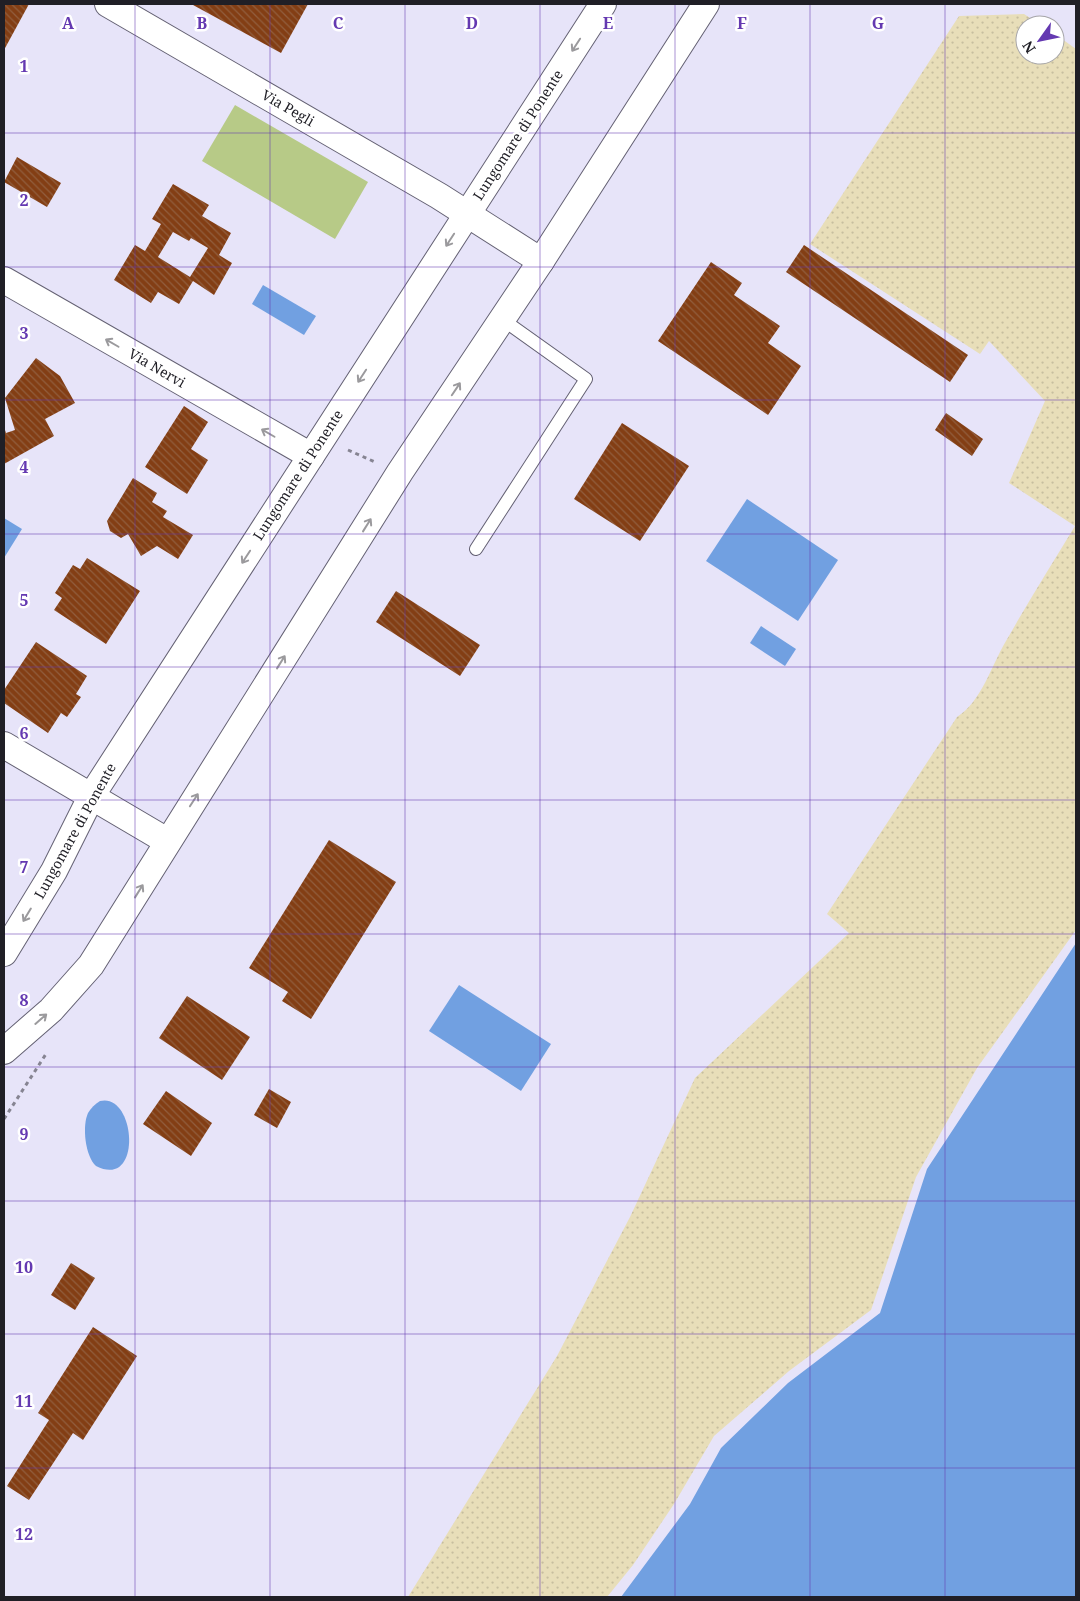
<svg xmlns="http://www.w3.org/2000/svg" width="1080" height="1601" viewBox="0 0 1080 1601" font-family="'Noto Serif',serif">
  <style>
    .green { fill: #b7ca87 }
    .sand { fill: url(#sand-dots) }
    .water { fill: #71a0e1 }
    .building { fill: url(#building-back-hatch); fill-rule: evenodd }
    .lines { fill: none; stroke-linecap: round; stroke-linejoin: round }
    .service-casing { stroke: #646173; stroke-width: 14 }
    .minor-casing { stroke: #646173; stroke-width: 28 }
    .path { stroke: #868492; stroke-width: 3; stroke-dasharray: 4 4; stroke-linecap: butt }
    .service { stroke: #fff; stroke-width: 12 }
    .minor { stroke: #fff; stroke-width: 26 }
    .oneway { stroke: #9b9a9d }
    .grid { fill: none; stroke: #6439b1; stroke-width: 1; stroke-opacity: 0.55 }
    .labels { text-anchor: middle; stroke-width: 5; stroke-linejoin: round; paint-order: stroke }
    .street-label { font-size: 14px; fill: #201f26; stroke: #fff }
    .grid-label { font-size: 16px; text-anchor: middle; font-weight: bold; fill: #6439b1; stroke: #fff; stroke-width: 5; stroke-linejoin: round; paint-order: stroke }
  </style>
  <defs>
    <pattern id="sand-dots" width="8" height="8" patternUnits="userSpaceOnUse" patternTransform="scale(1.25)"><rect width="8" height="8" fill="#e8deb9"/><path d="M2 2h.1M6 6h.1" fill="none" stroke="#c7be9f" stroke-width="1.8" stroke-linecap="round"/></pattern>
    <pattern id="building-back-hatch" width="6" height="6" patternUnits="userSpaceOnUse" patternTransform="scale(1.25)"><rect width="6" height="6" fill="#833e14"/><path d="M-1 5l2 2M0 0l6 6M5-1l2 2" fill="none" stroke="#915e3e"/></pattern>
  </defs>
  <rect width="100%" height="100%" fill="#e7e4f9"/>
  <path class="green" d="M235 105 368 182 335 239 202 161Z"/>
  <path class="sand" d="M1024 14 1041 25H1025V55H1055V34L1076 49V930L977 1068 916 1177 871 1310 789 1371 714 1436 674 1504 633 1565 607 1597H408L557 1356 630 1217 695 1078 849 933 827 914 957 717C982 701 991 666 1006 641 1028 602 1052 564 1075 526L1009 483 1045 401 989 341 980 354 810 244 959 16Z"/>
  <g class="water">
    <path d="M263 285 316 316 304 335 252 304Z"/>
    <path d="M747 499 838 560 798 621 706 561Z"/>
    <path d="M4 518 22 529 4 558Z"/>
    <path d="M761 626 796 649 785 666 750 643Z"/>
    <path d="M1076 943V1597H621L690 1504 721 1448 788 1383 880 1313 927 1169Z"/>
    <path d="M459 985 551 1044 521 1091 429 1031Z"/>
    <path d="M100 1101C136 1092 143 1190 96 1166 85 1156 82 1126 88 1113 91 1108 95 1104 100 1101Z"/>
  </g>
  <g class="building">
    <path d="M4 4H29L4 50Z"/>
    <path d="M194 4H308L281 53 193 5Z"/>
    <path d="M17 157 61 183 47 207 4 182Z"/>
    <path d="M173 184 209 205 202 216 231 233 219 255 232 263 214 295 193 281 179 304 158 292 151 303 114 280 135 245 145 251 161 224 152 219ZM173 232 189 241 191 238 208 248 190 277 158 257Z"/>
    <path d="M804 245 968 355 950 382 786 272Z"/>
    <path d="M711 262 742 283 734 295 780 326 768 343 801 366 768 415 658 341Z"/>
    <path d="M36 358 60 376 75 403 45 419 54 436 4 464V427L6 433 15 430 5 398Z"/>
    <path d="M184 406 208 422 191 449 208 460 187 494 145 467Z"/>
    <path d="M946 413 983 439 972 456 935 430Z"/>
    <path d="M622 423 689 466 640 541 574 499Z"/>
    <path d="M133 478 157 493 152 502 167 511 163 517 193 535 178 559 157 546 141 556 128 534 121 538 110 531 107 521Z"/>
    <path d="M87 558 140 591 106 644 54 610 62 598 55 593 73 565 80 569Z"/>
    <path d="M396 591 480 645 460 676 376 622Z"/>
    <path d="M36 642 87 676 76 694 81 697 67 717 61 713 48 733 4 703V690Z"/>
    <path d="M329 840 396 882 311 1019 282 1001 288 992 249 968Z"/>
    <path d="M187 996 250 1037 222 1080 159 1038Z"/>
    <path d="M269 1089 291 1102 277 1128 254 1115Z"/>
    <path d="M166 1091 212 1123 191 1156 143 1124Z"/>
    <path d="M71 1263 95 1278 75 1310 51 1295Z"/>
    <path d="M93 1327 137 1356 83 1440 73 1433 29 1500 7 1486 49 1420 38 1413Z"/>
  </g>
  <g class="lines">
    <defs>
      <path id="service" d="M476 549 586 379 502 319"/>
      <g id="minor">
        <path d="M108 4 439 196 541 261"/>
        <path d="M4 280 311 456"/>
        <path d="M4 745 167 841"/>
        <path d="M4 953 54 871 92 795 603 4"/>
        <path d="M4 1051 51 1010 91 965 400 472 541 261 706 4"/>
      </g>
    </defs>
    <use href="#service" class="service-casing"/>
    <use href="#minor" class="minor-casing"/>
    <g class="path">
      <path d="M348 450 375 462"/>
      <path d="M4 1119 46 1054"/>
    </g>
    <use href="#service" class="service"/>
    <use href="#minor" class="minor"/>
  </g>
  <defs><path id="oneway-shaft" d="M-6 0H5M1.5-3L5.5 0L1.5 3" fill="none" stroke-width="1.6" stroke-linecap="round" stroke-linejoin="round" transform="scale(1.25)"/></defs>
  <g class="oneway">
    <use href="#oneway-shaft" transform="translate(576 45) rotate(123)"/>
    <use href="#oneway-shaft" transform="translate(450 240) rotate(123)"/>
    <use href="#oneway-shaft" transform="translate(112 343) rotate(-150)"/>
    <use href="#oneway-shaft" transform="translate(362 376) rotate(123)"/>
    <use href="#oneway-shaft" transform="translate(456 389) rotate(-56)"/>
    <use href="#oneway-shaft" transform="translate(268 433) rotate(-150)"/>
    <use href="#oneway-shaft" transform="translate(367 525) rotate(-58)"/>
    <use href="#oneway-shaft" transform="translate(246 557) rotate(123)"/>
    <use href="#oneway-shaft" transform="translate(281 662) rotate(-58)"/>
    <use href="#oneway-shaft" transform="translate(194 800) rotate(-57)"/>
    <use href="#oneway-shaft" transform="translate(139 891) rotate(-58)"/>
    <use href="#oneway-shaft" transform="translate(27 915) rotate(121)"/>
    <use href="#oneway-shaft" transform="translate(41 1019) rotate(-41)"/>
  </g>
  <path class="grid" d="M135 4V1597M270 4V1597M405 4V1597M540 4V1597M675 4V1597M810 4V1597M945 4V1597M4 133H1076M4 267H1076M4 400H1076M4 534H1076M4 667H1076M4 800H1076M4 934H1076M4 1067H1076M4 1201H1076M4 1334H1076M4 1468H1076"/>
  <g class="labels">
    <g class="street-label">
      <text transform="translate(288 108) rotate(30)" y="5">Via Pegli</text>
      <text transform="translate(518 135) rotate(-57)" y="5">Lungomare di Ponente</text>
      <text transform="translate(157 368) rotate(30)" y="5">Via Nervi</text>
      <text transform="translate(298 475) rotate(-57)" y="5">Lungomare di Ponente</text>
      <text transform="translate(75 831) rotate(-61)" y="5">Lungomare di Ponente</text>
    </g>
  </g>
  <g class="grid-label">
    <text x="68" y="29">A</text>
    <text x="202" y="29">B</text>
    <text x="338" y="29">C</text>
    <text x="472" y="29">D</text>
    <text x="608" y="29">E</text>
    <text x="742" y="29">F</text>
    <text x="878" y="29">G</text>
    <text x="24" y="72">1</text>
    <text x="24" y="206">2</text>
    <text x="24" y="339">3</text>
    <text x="24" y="473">4</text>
    <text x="24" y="606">5</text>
    <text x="24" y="739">6</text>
    <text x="24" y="873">7</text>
    <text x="24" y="1006">8</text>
    <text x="24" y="1140">9</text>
    <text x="24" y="1273">10</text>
    <text x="24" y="1407">11</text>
    <text x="24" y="1540">12</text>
  </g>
  <rect width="1080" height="1601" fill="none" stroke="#201f26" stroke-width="10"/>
  <g transform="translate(1040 40) rotate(237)"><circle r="24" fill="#ffffff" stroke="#a6a5a8"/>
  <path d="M0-4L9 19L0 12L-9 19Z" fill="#6439b1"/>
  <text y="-8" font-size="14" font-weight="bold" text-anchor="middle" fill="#201f26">N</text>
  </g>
</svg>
